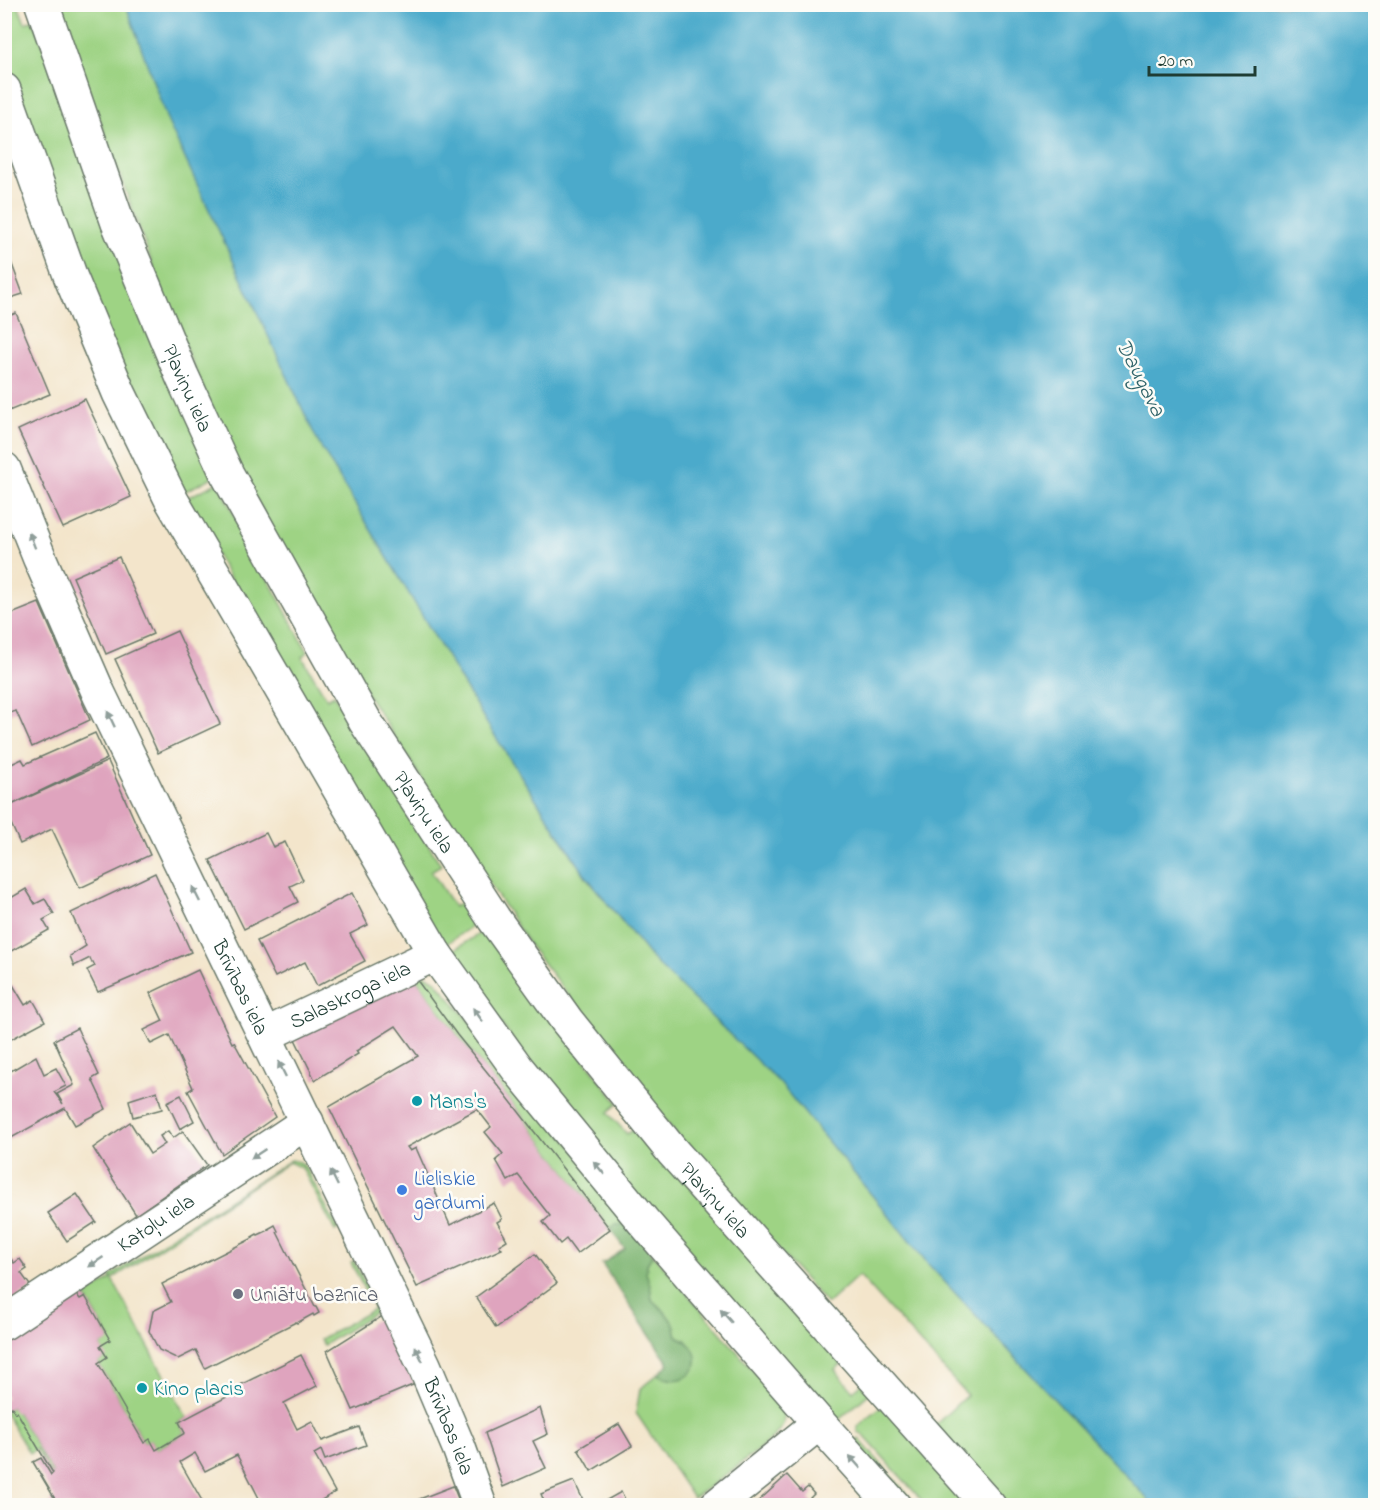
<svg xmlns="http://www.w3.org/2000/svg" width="1380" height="1510" viewBox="0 0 1380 1510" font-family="'Indie Flower',sans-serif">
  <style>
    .green { fill: #9ed384; stroke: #5e885c; stroke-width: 1.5 }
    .forest { fill: #7eb572; stroke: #4e7953; stroke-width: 1.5 }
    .water { fill: #4caacb; stroke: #367480; stroke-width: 1.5 }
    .building { fill: #dfa4be }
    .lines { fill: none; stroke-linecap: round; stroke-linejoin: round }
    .street-casing { stroke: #697869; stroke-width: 36 }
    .secondary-casing { stroke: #697869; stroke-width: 36 }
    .street { stroke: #fff; stroke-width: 33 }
    .secondary { stroke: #fff; stroke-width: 33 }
    .oneway { fill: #8f9e9a }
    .culture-dot { fill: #0f9aa8; stroke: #fdfcf7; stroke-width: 2 }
    .shop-dot { fill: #3f7fe0; stroke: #fdfcf7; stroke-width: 2 }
    .worship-dot { fill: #6b7280; stroke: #fdfcf7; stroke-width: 2 }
    .labels { text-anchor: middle; stroke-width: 5; stroke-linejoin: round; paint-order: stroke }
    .street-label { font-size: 21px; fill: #1f3d34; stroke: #fdfcf7 }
    .culture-label { font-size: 21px; fill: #0d838f; stroke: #fdfcf7; text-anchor: start }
    .shop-label { font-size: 21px; fill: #366cbe; stroke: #fdfcf7; text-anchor: start }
    .worship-label { font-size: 21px; fill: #5b616d; stroke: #fdfcf7; text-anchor: start }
    .water-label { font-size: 22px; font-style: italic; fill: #2f6369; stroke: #fdfcf7 }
  </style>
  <rect width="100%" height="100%" fill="#fdfcf7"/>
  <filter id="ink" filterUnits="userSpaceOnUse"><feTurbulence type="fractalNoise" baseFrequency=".0167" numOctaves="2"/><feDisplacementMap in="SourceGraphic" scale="12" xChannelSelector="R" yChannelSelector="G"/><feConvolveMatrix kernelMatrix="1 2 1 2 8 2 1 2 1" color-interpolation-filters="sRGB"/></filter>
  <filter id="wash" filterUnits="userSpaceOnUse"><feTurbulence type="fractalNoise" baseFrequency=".008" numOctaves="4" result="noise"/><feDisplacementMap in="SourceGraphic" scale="24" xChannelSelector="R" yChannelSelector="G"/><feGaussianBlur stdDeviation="1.35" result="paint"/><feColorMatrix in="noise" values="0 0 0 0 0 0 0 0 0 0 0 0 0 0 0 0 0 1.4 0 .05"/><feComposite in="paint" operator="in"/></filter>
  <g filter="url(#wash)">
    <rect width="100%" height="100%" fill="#f3e5cb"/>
    <g class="green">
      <path d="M4 5H18L25 23 33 20 215 476 180 494 79 275 5 62Z"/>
      <path d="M58 5H126L168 122 318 442 488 725 586 877 654 961 780 1083 930 1266 1153 1505H1007L934 1426 967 1395 859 1275 827 1304 687 1148 530 946 316 615 231 451 170 313Z"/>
      <path d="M219 482 242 532 308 652 302 657 327 699 334 695 441 865 431 871 454 907 461 903 475 924 443 946 184 499Z"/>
      <path d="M485 930 618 1103 608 1113 627 1134 638 1127 845 1361 835 1370 853 1391 864 1382 871 1392 835 1423 645 1210 447 954Z"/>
      <path d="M423 974 436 981 642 1232 615 1225 610 1229 505 1094 457 1035 414 976Z"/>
      <path d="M291 1160 300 1162 306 1168 338 1229 335 1231 302 1168 289 1162 112 1279 187 1418 179 1422 185 1433 156 1450 150 1440 144 1443 98 1363 106 1357 100 1346 110 1339 85 1296 111 1279 110 1276Z"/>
      <path d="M653 1254 783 1405C784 1412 785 1418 783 1424 777 1441 710 1486 693 1498L636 1413 640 1389 658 1374 664 1378 686 1340 677 1336 674 1324 665 1312 652 1300 650 1285 646 1273 647 1264Z"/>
      <path d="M354 1261 379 1310 324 1345 320 1339 374 1309 351 1263Z"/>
      <path d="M884 1404 973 1505H926L865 1437 858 1432V1426Z"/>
      <path d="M12 1407 17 1412 53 1473 51 1475 62 1495 36 1449 29 1453 4 1411Z"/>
      <path d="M859 1439 917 1505H907L853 1444Z"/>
    </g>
    <path class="forest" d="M624 1224 632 1226 653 1254 647 1264 646 1273 650 1285 652 1300 665 1312 674 1324 677 1336C715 1353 690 1395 658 1374L669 1364 602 1264 625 1249 610 1229 615 1225Z"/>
    <path class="water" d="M126 5H1375V1505H1153L930 1266 780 1083 654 961 586 876 488 725 318 442 168 122Z"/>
    <g id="blocks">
      <g class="building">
        <path d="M4 243 23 294 4 300Z"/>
        <path d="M16 313 50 394 4 413V318Z"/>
        <path d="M85 399 131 497 63 528 18 430Z"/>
        <path d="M119 557 153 634 106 654 73 577Z"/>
        <path d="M39 603 90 720 32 747 16 711 4 715V617Z"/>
        <path d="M177 631 220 724 158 753 115 659Z"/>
        <path d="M95 733 107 759 7 807 108 761 150 855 80 888 52 829 20 844 5 810V767L22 759 25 764Z"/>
        <path d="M266 833 273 847 285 842 303 880 290 886 298 902 244 929 210 860Z"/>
        <path d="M155 873 191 952 98 992 87 970 95 966 93 962 92 963 90 958 74 966 70 956 86 946 71 913Z"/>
        <path d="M26 889 35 904 45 899 54 914 43 920 49 930 4 955V902Z"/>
        <path d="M352 893 368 925 350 934 365 961 317 986 305 962 275 977 257 941Z"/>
        <path d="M198 970 232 1043 234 1042 275 1117 222 1154 188 1091 193 1088 169 1035 151 1044 144 1030 163 1021 150 993Z"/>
        <path d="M414 976 457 1035 505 1094 610 1229 577 1254 566 1239 560 1244 543 1222 550 1216 518 1175 508 1181 496 1160 503 1154 485 1132 491 1127 477 1109 407 1147 410 1151 416 1148 450 1225 494 1203 502 1219 497 1222 507 1240 499 1245 502 1249 417 1287 329 1107 418 1056 396 1026 356 1051 358 1054 315 1080 294 1037Z"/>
        <path d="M13 985 25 1005 33 1000 45 1021 4 1043V990Z"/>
        <path d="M77 1028 99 1075 92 1079 106 1109 75 1125 65 1108 4 1142V1075L36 1056 44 1074 56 1068 66 1086 54 1092 63 1104 57 1094 74 1085 54 1040Z"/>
        <path d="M157 1091 162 1109 133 1117 129 1100Z"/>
        <path d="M181 1095 194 1121 180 1129 167 1102Z"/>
        <path d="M130 1122 150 1154 165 1144 160 1136 168 1131 173 1138 183 1131 207 1165 136 1215 93 1148Z"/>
        <path d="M77 1194 96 1222 67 1241 48 1213Z"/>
        <path d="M275 1225 278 1231 277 1232 288 1254 315 1307H316L319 1313 314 1316 313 1314 297 1323 296 1322 205 1368 196 1350 178 1359 159 1350 149 1331 153 1311 171 1302 162 1284 253 1238 252 1237 257 1234 258 1235 269 1230 268 1229Z"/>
        <path d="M4 1250 14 1263 20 1259 27 1269 21 1273 32 1288 4 1307Z"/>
        <path d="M535 1254 557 1283 496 1328 476 1297Z"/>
        <path d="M76 1294 80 1299 85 1296 110 1340 100 1346 107 1357 98 1363 144 1443 150 1439 156 1450 185 1433 179 1422 242 1389 240 1385 301 1355 317 1386 284 1403 297 1429 312 1421 322 1441 359 1427 366 1445 325 1460 321 1450 314 1454 335 1492 312 1506H263L237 1455 205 1471 195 1453 180 1462 205 1506H51L49 1502 55 1499 33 1462 41 1458 51 1475 53 1473 17 1412 15 1413 12 1407 4 1411V1399L7 1397 4 1394V1342Z"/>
        <path d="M384 1315 415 1384 353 1410 327 1351Z"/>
        <path d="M540 1408 548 1434 533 1441 546 1468 503 1487 485 1433Z"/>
        <path d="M619 1424 632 1446 591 1471 578 1449Z"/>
        <path d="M787 1475 802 1492 808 1487 814 1494 809 1499 815 1506H753Z"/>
        <path d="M574 1481 586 1506H546L541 1494Z"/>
        <path d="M453 1486 461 1506H404V1505Z"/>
        <path d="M621 1492 628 1506H596Z"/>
      </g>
    </g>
  </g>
  <g filter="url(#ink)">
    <use href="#blocks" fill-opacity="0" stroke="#697869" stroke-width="1.5"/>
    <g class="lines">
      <defs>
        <g id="street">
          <path id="s1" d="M42 4 118 223 182 376 227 474 365 721 494 919 567 1021 672 1151 989 1506"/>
          <path d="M4 90 71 278 119 393 172 501 435 954 517 1068 643 1221 819 1423 894 1506"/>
          <path id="s2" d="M265 1035 435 954"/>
          <path id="s3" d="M4 1323 307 1122"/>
          <path d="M716 1506 819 1423"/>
        </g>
        <g id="secondary">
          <path id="s4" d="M4 469 40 559 99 694 424 1365 459 1448 480 1506"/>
        </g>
      </defs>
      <use href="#street" class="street-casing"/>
      <use href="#secondary" class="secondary-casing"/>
      <use href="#street" class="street"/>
      <use href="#secondary" class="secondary"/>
    </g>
    <defs><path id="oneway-solid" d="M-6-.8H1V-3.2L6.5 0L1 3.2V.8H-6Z" transform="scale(1.5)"/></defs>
    <g class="oneway">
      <use href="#oneway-solid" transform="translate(32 540) rotate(-111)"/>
      <use href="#oneway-solid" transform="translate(111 719) rotate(-115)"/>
      <use href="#oneway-solid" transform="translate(196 894) rotate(-116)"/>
      <use href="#oneway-solid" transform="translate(478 1015) rotate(-126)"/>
      <use href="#oneway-solid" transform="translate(282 1069) rotate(-116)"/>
      <use href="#oneway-solid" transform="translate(258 1154) rotate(146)"/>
      <use href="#oneway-solid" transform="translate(599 1168) rotate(-130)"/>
      <use href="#oneway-solid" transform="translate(334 1178) rotate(-116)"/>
      <use href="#oneway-solid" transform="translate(96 1262) rotate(146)"/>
      <use href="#oneway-solid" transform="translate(726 1316) rotate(-131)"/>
      <use href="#oneway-solid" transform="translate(419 1354) rotate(-116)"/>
      <use href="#oneway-solid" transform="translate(855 1462) rotate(-132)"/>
    </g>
  </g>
  <g class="culture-dot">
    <circle cx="417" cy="1101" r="6"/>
    <circle cx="142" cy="1388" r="6"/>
  </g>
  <circle class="shop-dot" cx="402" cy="1190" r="6"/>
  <circle class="worship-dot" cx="238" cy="1294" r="6"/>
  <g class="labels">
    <g class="street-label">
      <text dy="7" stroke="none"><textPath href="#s1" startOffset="411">Pļaviņu iela</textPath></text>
      <text dy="7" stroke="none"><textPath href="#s1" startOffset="897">Pļaviņu iela</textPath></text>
      <text dy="7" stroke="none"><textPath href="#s4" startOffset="570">Brīvības iela</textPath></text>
      <text dy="7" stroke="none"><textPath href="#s2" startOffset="94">Salaskroga iela</textPath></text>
      <text dy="7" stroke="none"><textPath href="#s1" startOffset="1383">Pļaviņu iela</textPath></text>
      <text dy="7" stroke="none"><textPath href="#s3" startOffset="182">Katoļu iela</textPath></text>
      <text dy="7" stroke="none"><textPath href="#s4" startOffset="1056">Brīvības iela</textPath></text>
    </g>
    <g class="culture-label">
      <text x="429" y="1108">Mans's</text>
      <text x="154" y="1395">Kino placis</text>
    </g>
    <g class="shop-label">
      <text x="414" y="1185">Lieliskie<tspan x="414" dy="24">gardumi</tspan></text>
    </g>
    <g class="worship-label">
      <text x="250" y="1301">Uniātu baznīca</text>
    </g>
    <g class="water-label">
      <text transform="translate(1142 377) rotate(63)" y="8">Daugava</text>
    </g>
  </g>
  <rect width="1380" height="1510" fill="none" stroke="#fdfcf7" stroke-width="24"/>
  <path d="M1149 66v9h106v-9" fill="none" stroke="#1f3d34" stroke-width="3"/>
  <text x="1158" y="66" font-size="18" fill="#1f3d34" stroke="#fdfcf7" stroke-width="4.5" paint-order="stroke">20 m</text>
</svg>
